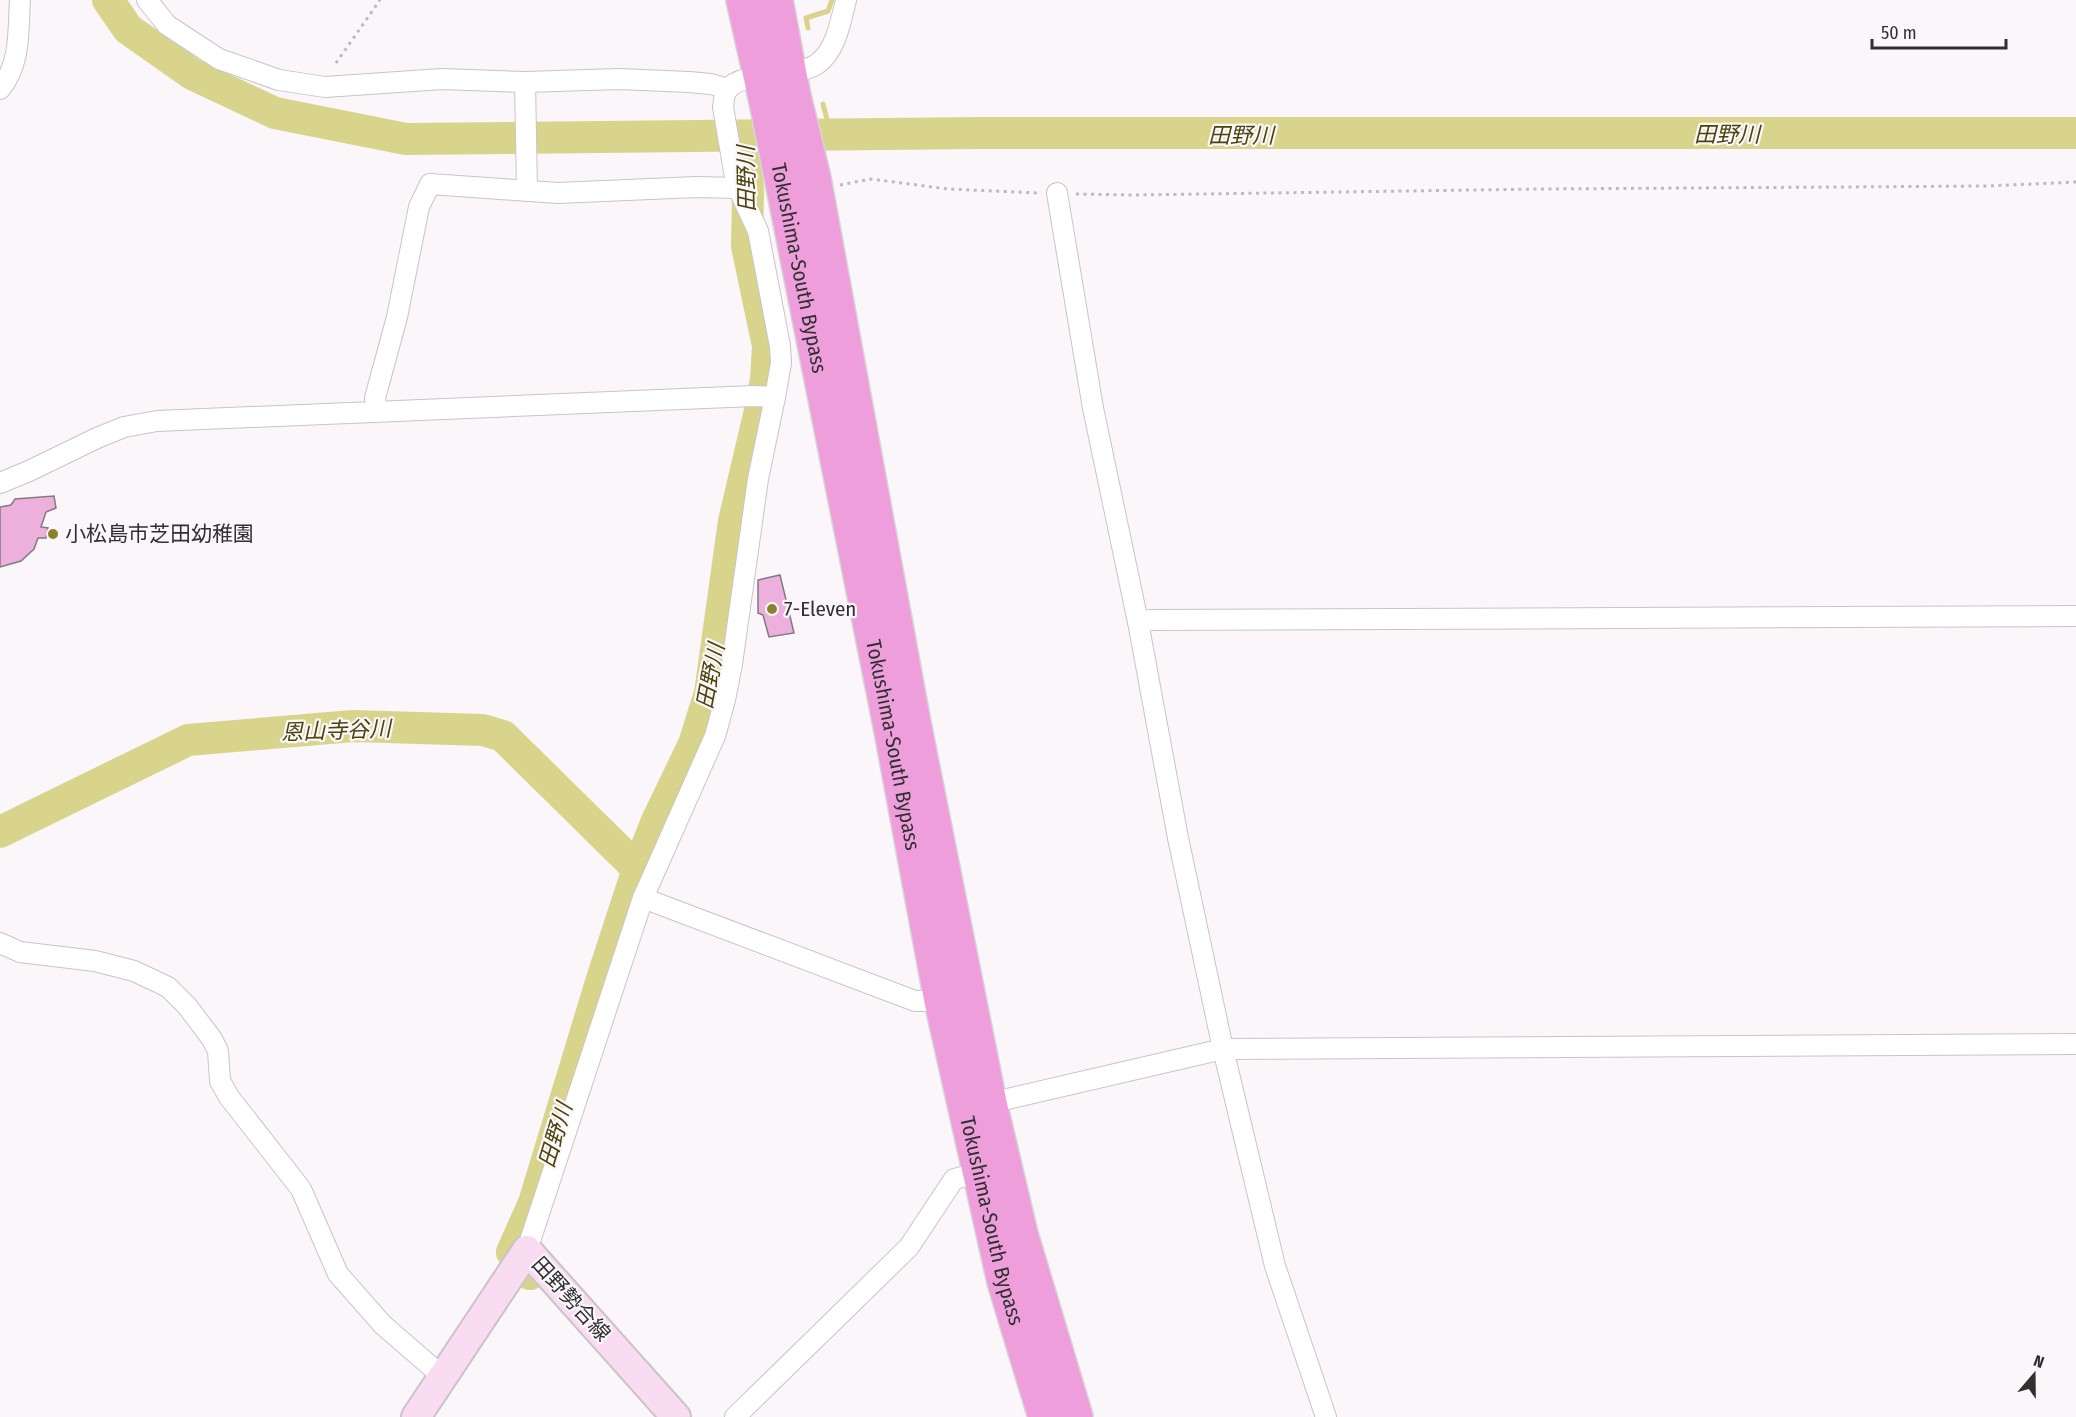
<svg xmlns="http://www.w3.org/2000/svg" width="2076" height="1417" viewBox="0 0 2076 1417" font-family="'Fira Sans Condensed','Noto Sans JP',sans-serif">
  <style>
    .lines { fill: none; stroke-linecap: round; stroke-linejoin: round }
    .stream { stroke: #d9d48c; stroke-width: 5 }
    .river { stroke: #d9d48c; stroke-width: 32 }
    .building { fill: #edb0dd; stroke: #7f7b7e; stroke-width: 1.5 }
    .minor-casing { stroke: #c9c4c7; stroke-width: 22 }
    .secondary-casing { stroke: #c9c4c7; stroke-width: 32 }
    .trunk-casing { stroke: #d6d6d6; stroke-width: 36 }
    .path { stroke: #bdbabd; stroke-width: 3; stroke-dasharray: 3 4.5; stroke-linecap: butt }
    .minor { stroke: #fff; stroke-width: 20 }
    .secondary { stroke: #f9dbf2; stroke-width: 28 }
    .trunk { stroke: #ef9edc; stroke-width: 33 }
    .poi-dot { fill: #8a832b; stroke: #fbf6fa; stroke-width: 2 }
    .labels { text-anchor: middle; stroke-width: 4.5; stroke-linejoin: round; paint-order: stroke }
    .street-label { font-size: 21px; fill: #313031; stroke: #fbf6fa }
    .poi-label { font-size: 21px; fill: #313031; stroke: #fbf6fa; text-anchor: start }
    .water-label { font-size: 22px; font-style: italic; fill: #48440b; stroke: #fbf6fa }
  </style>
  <rect width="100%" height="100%" fill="#fbf6fa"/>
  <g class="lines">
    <g class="stream">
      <path d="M808 28 806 18 828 11 832 0"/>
      <path d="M823 104 831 135"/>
    </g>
    <g class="river">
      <path d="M108 0 128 29 192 74 275 113 406 139 979 133H2076"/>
      <path d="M0 832 188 740 353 726 483 730 503 736 638 869"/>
      <path d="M530 1274 512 1252 534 1203 602 979 638 869 656 823 694 744 710 693 734 521 759 415 766 379 768 346 747 246 748 193 745 136"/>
    </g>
  </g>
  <g class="building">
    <path d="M54 496 56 508 46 512 41 527 48 528 46 538H38L34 549 21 561 0 567V507L11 505 15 499Z"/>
    <path d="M780 575 794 633 769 637 763 615 758 613V580Z"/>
  </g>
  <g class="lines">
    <defs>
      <g id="minor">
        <path d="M147 0 167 25 219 59 279 80 325 87 442 79 525 82 619 79 689 82 711 84 728 89"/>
        <path d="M525 82 527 191"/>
        <path d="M0 89C21 64 18 31 20 0"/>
        <path d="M1057 193 1093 408 1138 622 1178 838 1223 1049 1275 1266 1326 1417"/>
        <path d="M377 410 375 398 397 317 419 207 430 184 558 193 696 187 738 188"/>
        <path d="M0 483 29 471 97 438 124 427 157 421 754 396 775 397"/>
        <path d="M1138 622 1151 620 2076 616"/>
        <path d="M643 898 915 1001H941"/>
        <path d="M0 943 20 952 95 961 134 971 168 987 187 1006 212 1039 218 1051 220 1081 229 1097 301 1189 338 1274 383 1325 442 1376"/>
        <path d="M990 1103 1223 1049 2076 1044"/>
        <path d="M527 1250 643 898 715 736 725 700 732 664 758 479 775 397 781 363 780 346 758 231 738 188 735 177 723 107C724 101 724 93 728 89 743 70 795 79 817 64 836 51 841 20 846 0"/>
        <path d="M735 1417 909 1247 954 1179 980 1173"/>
      </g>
      <path id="secondary" d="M416 1417 527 1250 676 1417"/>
      <g id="trunk">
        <path id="s1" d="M743 0 766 102 891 731 941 1001 1004 1282 1045 1417"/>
        <path d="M776 0 794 96 814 178 914 723 990 1103 1021 1234 1076 1417"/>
      </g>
    </defs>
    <use href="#minor" class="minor-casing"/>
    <use href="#secondary" class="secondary-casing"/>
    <use href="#trunk" class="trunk-casing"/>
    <g class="path">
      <path d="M336 63 380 0"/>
      <path d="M840 185 871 179 948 189 1039 193"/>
      <path d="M1076 194 1135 195 1541 189 1987 186 2076 182"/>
    </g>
    <use href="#minor" class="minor"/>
    <use href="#secondary" class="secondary"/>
    <use href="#trunk" class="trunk"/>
  </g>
  <g class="poi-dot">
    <circle cx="53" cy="534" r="6"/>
    <circle cx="772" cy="609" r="6"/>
  </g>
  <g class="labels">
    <g class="street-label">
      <text dy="7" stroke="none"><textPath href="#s1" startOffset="274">Tokushima-South Bypass</textPath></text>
      <text dy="7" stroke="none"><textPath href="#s1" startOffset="760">Tokushima-South Bypass</textPath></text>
      <text dy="7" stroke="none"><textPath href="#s1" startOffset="1246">Tokushima-South Bypass</textPath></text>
      <text transform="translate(571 1299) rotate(48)" y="7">田野勢合線</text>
    </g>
    <g class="poi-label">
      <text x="65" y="541">小松島市芝田幼稚園</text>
      <text x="784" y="616">7-Eleven</text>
    </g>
    <g class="water-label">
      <text x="1727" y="142">田野川</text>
      <text x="1241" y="143">田野川</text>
      <text transform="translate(746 179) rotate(-91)" y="8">田野川</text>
      <text transform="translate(710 676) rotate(-79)" y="8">田野川</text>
      <text transform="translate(336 730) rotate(-2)" y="8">恩山寺谷川</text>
      <text transform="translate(555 1135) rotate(-73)" y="8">田野川</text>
    </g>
  </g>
  <g transform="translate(2034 1375) rotate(20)" stroke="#fbf6fa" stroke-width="4.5" paint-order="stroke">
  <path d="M0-4.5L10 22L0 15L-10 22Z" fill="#313031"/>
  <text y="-9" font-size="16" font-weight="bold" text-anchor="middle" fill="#313031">N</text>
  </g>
  <path d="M1872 39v9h134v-9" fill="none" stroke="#313031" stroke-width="3"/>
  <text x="1881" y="39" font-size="18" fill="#313031" stroke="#fbf6fa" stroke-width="4.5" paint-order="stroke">50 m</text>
</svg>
